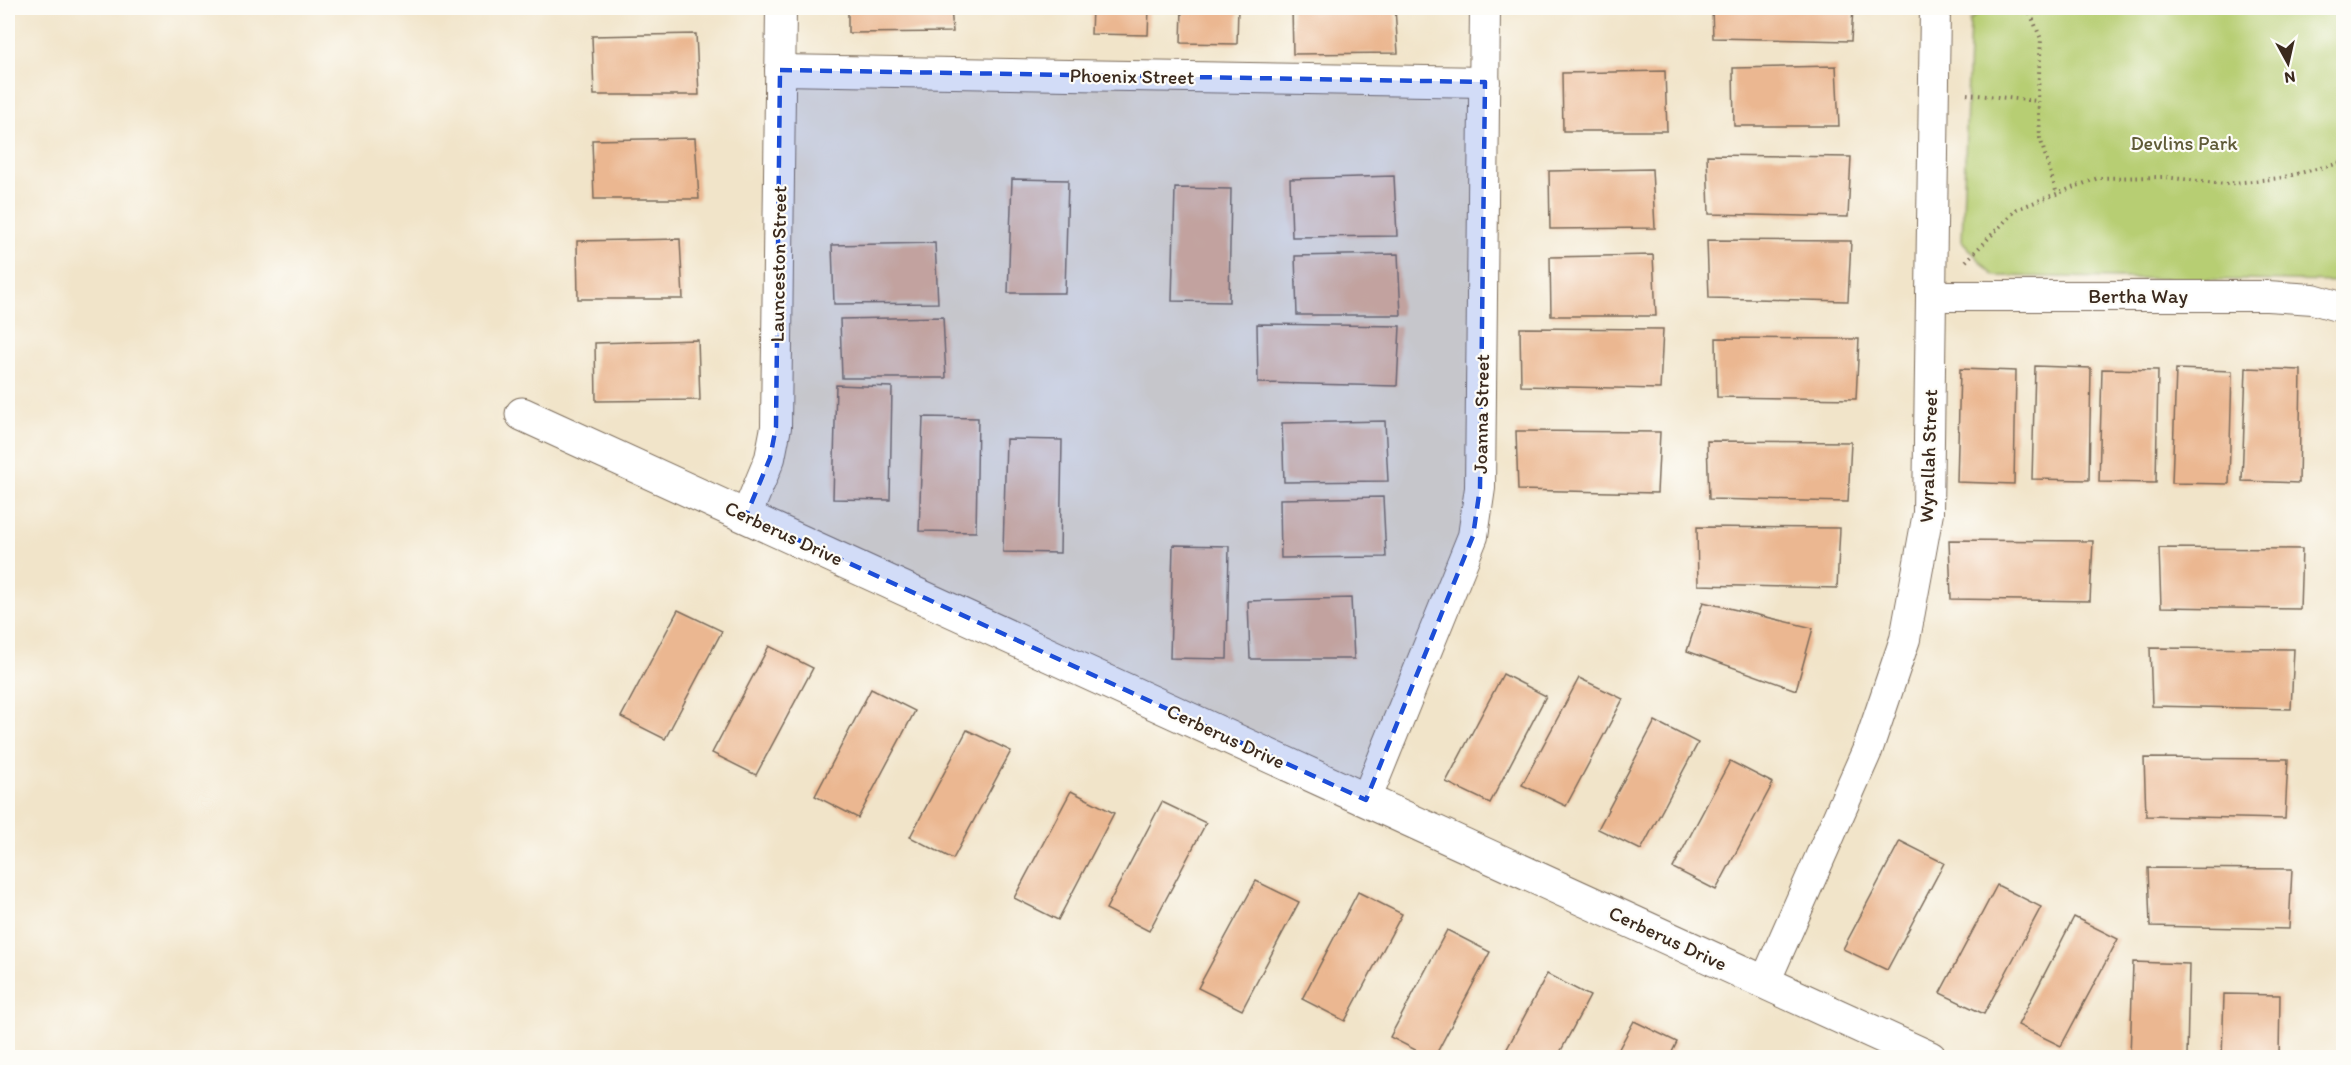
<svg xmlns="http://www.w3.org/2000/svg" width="2351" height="1065" viewBox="0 0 2351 1065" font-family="Itim,sans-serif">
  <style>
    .green { fill: #b7ce73; stroke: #797c48; stroke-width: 1.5 }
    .building { fill: #ebb791 }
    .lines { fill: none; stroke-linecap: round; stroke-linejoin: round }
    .minor-casing { stroke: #7b6b5a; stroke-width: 32 }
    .tertiary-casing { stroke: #7b6b5a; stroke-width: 35 }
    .path { stroke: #7b6b5a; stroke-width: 4; stroke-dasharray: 1.5 4.5; stroke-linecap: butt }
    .minor { stroke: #fff; stroke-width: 30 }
    .tertiary { stroke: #fff; stroke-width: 33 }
    .marked { fill: #1d4ed8; fill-opacity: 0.2; stroke: #1d4ed8; stroke-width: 4.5; stroke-dasharray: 12 8; stroke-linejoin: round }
    .labels { text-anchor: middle; stroke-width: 4.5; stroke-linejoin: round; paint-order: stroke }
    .street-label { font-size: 20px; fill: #3b2a1e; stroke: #fdfcf7 }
    .park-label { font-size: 20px; fill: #605b38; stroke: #fdfcf7 }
  </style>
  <rect width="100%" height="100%" fill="#fdfcf7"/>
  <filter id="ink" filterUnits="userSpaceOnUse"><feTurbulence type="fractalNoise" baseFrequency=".0167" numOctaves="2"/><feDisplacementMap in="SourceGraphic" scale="12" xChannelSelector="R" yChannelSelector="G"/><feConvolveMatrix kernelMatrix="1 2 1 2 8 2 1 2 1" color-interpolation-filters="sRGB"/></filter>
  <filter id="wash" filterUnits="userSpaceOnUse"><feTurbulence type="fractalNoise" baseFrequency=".008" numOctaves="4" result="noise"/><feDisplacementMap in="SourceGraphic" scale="24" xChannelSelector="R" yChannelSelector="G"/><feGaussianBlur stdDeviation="1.35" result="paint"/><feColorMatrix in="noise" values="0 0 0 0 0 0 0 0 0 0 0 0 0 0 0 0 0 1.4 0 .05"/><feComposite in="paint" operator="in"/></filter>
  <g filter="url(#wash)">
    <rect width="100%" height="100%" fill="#f1e4c9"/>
    <path class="green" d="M1986 8H2343V282L1994 276 1962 241 1970 20Z"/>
    <g id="blocks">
      <g class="building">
        <path d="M848 8H951L953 32 848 33Z"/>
        <path d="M1092 8H1149L1148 35 1091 34Z"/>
        <path d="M1182 8H1238L1237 44 1181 43Z"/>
        <path d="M1292 8H1395L1398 53 1293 54Z"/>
        <path d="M1712 8H1853L1851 41 1713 38Z"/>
        <path d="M696 34 699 95H594L592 36Z"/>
        <path d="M1836 66 1839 126H1734L1733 68Z"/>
        <path d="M1665 71 1667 131H1563L1562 73Z"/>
        <path d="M695 138 699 199H594L592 140Z"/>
        <path d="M1707 155 1851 157 1848 217 1709 214Z"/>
        <path d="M1652 169 1655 228 1550 229 1549 171Z"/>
        <path d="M1394 176 1397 236 1292 237 1290 179Z"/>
        <path d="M1012 179 1068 180 1065 293H1008Z"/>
        <path d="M1175 188 1231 189 1229 302 1172 301Z"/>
        <path d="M680 239 683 299H578L577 241Z"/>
        <path d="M1707 240 1851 241 1848 301 1709 298Z"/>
        <path d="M935 243 938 303 834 304 832 245Z"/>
        <path d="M1398 254 1401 315H1297L1295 256Z"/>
        <path d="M1653 255 1656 316H1551L1550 257Z"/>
        <path d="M943 317 946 378H842L840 319Z"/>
        <path d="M1257 324 1400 326 1397 386 1258 383Z"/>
        <path d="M1520 328 1663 329 1660 389 1521 386Z"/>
        <path d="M1716 338 1859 339 1856 399 1717 397Z"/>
        <path d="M698 340 700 400 596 401 595 343Z"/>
        <path d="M2035 366 2091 368 2089 480 2032 479Z"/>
        <path d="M2246 368 2301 370 2299 483 2242 481Z"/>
        <path d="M1960 369 2016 371 2014 484 1957 482Z"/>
        <path d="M2102 369 2158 370 2156 483 2099 482Z"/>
        <path d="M2176 369 2232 371 2229 484 2172 483Z"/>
        <path d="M836 385 892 387 890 500 833 499Z"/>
        <path d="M923 417 978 418 976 532 919 531Z"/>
        <path d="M1385 421 1388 481 1284 482 1282 423Z"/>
        <path d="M1516 431 1660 432 1657 493 1518 490Z"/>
        <path d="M1006 439 1062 440 1060 553 1003 552Z"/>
        <path d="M1707 441 1851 442 1848 502 1709 499Z"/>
        <path d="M1383 497 1386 557 1281 558 1280 499Z"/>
        <path d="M1697 527 1840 528 1837 588 1698 585Z"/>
        <path d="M1949 540 2093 541 2090 601 1951 599Z"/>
        <path d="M1173 545 1229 546 1227 659 1170 658Z"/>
        <path d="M2159 548 2302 549 2300 609 2161 607Z"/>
        <path d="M1351 598 1354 659H1250L1248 601Z"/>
        <path d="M1703 602 1813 628 1796 690 1687 651Z"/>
        <path d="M678 610 722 631 665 739 621 717Z"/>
        <path d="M769 646 813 668 756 775 712 753Z"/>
        <path d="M2150 648 2294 649 2291 709 2152 706Z"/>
        <path d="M1503 674 1546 696 1490 803 1446 782Z"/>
        <path d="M1579 678 1623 699 1566 806 1522 785Z"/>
        <path d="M871 689 915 711 858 818 815 796Z"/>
        <path d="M1655 721 1698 743 1641 850 1598 829Z"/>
        <path d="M967 730 1011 751 953 859 910 837Z"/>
        <path d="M2144 758 2288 759 2285 819 2146 816Z"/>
        <path d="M1730 761 1773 783 1716 890 1673 868Z"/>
        <path d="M1071 791 1114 813 1058 920 1014 898Z"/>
        <path d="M1162 802 1206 823 1149 931 1106 909Z"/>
        <path d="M1900 841 1944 863 1887 970 1843 949Z"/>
        <path d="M2148 868 2292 869 2289 929 2150 926Z"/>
        <path d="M1256 881 1299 902 1242 1010 1198 988Z"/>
        <path d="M1997 885 2041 907 1984 1014 1940 993Z"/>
        <path d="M1358 892 1402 914 1345 1021 1302 999Z"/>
        <path d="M2074 917 2118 939 2061 1046 2018 1025Z"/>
        <path d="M1447 930 1490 952 1434 1058H1431L1390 1037Z"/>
        <path d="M2133 962 2189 964 2187 1058H2130Z"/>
        <path d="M1547 974 1590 996 1557 1058H1502Z"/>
        <path d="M2224 994 2280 995 2279 1058H2222Z"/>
        <path d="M1634 1021 1677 1042 1669 1058H1614Z"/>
      </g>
    </g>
  </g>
  <g filter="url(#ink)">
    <use href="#blocks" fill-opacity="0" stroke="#7b6b5a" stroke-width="1.5"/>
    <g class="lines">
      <defs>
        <g id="minor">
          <path d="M780 70 1485 82"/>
          <path d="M1931 296H2267L2313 299 2344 308"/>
          <path d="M746 516 770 458 776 427 781 8"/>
          <path d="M1366 800 1473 536 1480 488 1485 8"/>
          <path d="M1765 982 1867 751 1905 639 1928 513 1935 8"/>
        </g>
        <path id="tertiary" d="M522 414 1930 1058"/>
      </defs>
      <use href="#minor" class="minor-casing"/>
      <use href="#tertiary" class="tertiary-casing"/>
      <g class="path">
        <path d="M2028 8 2041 39 2038 91 2040 138 2057 194"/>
        <path d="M1967 94 2038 101"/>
        <path d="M1966 261 2017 209 2098 178 2164 177 2225 184 2280 178 2344 162"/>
      </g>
      <use href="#minor" class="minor"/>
      <use href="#tertiary" class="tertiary"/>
    </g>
  </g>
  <path class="marked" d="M780 70 1485 82 1480 488 1473 536 1366 800 746 516 770 458 776 427Z"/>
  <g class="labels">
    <g class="street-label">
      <text transform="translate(1132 76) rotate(1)" y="7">Phoenix Street</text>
      <text transform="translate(778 264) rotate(-89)" y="7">Launceston Street</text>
      <text x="2138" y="303">Bertha Way</text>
      <text transform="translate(1481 414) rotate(-89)" y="7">Joanna Street</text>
      <text transform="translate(1928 456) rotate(-88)" y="7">Wyrallah Street</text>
      <text transform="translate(784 533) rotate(25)" y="7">Cerberus Drive</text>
      <text transform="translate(1226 736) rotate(25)" y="7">Cerberus Drive</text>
      <text transform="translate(1668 938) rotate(25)" y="7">Cerberus Drive</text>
    </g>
    <g class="park-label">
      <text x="2184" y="150">Devlins Park</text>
    </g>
  </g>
  <rect width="2351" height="1065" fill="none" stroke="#fdfcf7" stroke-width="30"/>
  <g transform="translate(2288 63) rotate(172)" stroke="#fdfcf7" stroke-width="4.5" paint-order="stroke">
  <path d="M0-4.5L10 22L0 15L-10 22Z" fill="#3b2a1e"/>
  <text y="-9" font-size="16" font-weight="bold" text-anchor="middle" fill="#3b2a1e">N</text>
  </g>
</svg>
